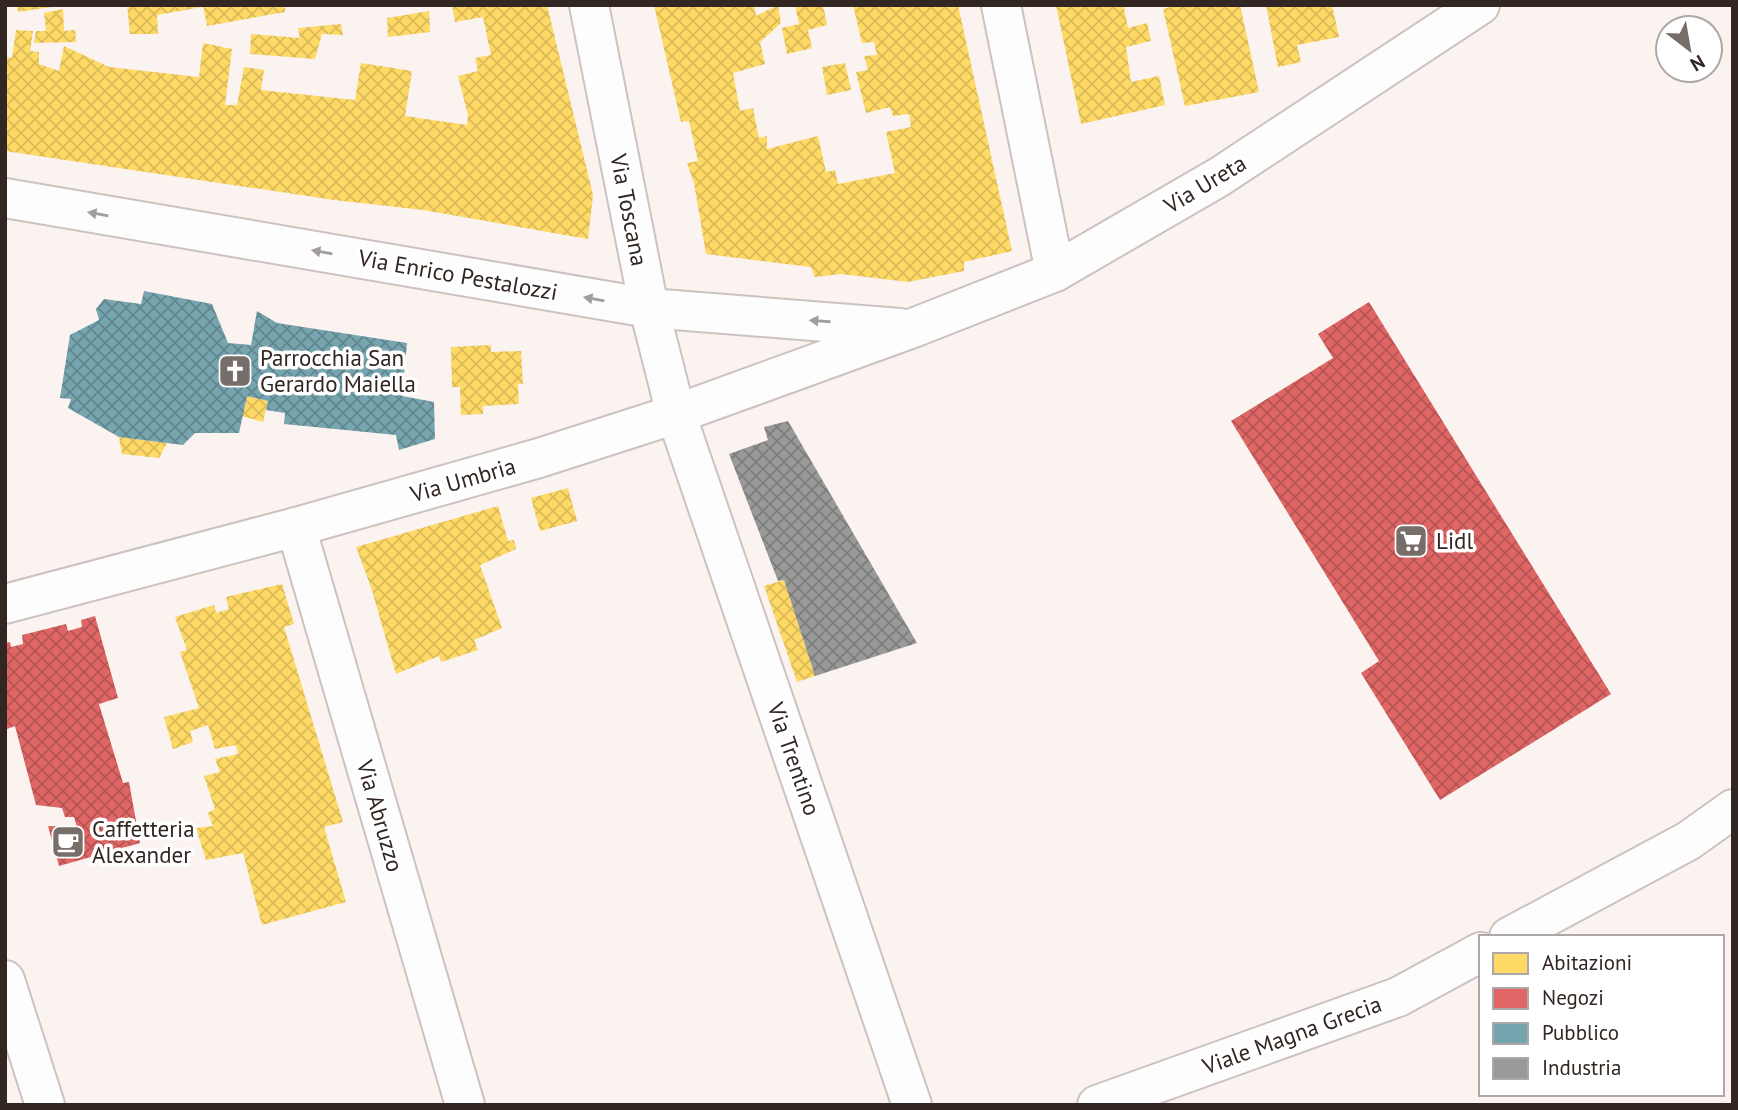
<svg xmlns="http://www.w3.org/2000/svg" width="1738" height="1110" viewBox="0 0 1738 1110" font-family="'PT Sans',sans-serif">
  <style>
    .homes { fill: url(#homes-cross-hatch) }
    .shops { fill: url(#shops-cross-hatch) }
    .public { fill: url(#public-cross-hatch) }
    .industry { fill: url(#industry-cross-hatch) }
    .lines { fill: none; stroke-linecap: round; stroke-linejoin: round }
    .minor-casing { stroke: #ccc3c0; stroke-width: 42 }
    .tertiary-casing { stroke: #ccc3c0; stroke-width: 42 }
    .minor { stroke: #fefdfd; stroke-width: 38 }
    .tertiary { stroke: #fefdfd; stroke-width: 38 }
    .oneway { fill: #a29c9a }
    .labels { text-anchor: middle; stroke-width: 7; stroke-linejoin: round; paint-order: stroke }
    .street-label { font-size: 23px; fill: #312622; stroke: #fff }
    .poi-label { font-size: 23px; fill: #312622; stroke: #fff; text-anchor: start }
  </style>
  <defs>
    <pattern id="homes-cross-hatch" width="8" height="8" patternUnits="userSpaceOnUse" patternTransform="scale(1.75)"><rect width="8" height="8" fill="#ffd966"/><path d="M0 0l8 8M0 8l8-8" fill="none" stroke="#dbba58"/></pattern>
    <pattern id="shops-cross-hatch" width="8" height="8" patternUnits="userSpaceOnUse" patternTransform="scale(1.75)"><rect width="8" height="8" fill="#e06666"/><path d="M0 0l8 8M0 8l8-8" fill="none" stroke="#b65454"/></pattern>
    <pattern id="public-cross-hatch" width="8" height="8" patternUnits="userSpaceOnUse" patternTransform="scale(1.75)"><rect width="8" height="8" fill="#76a5af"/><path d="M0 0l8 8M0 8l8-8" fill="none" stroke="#61868e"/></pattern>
    <pattern id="industry-cross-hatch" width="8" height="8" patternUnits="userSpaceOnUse" patternTransform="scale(1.75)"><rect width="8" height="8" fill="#999"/><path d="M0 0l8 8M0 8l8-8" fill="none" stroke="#7d7d7c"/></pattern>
  </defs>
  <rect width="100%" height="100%" fill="#faf3f0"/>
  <g class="homes">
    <path d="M17 5H51V7L18 12Z"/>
    <path d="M127 5H202V7L157 15 158 34H130Z"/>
    <path d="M203 5H285V12L207 26Z"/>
    <path d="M452 5H547L593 195 588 239 423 210 334 200 5 151V57L12 58 16 30 33 31 30 51 39 52V64L59 71 64 46 109 67 199 77 203 43 232 49 225 105H237L244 67 264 70 261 90 355 100 361 63 412 71 405 116 467 125 468 115 458 76 478 71 475 58 491 55 483 17 455 22Z"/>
    <path d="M654 5H754L756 16 778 5 781 23 760 42 765 64 733 73 740 111 753 108 759 138 767 136V149L818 136 826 172 835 170 838 184 895 173 886 132 911 127 909 114 893 116 890 107 866 113 856 72 868 70 864 56 877 55 874 42 862 43 853 5H958L1012 251 964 262V271L908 282 841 274 815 277 811 267 706 254 694 183 687 163 698 161 689 121 681 122Z"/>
    <path d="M795 5H823L827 25 808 30 812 48 787 54 782 28 799 24Z"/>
    <path d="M1056 5H1129L1124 8 1128 28 1147 23 1151 41 1126 47 1131 82 1159 76 1165 105 1081 124Z"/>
    <path d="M1178 5H1240L1259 92 1185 106 1163 9Z"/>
    <path d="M1266 5H1332L1339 37 1297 45 1301 62 1278 67Z"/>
    <path d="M63 9 64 31 75 30 76 42 34 43 36 31H46L44 13Z"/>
    <path d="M429 11 430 32 388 37 387 18Z"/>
    <path d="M341 24 343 35 322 34 315 59 250 54 251 34 300 38 298 28Z"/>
    <path d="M845 63 851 90 827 95 822 67Z"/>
    <path d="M491 345V352L521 351 523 384H518L519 404 483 406V414L461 415 460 387H452L451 347Z"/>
    <path d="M247 396 268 401 263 422 242 416Z"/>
    <path d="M119 437 167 443 159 458 122 454Z"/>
    <path d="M568 488 577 521 540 531 531 498Z"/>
    <path d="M498 506 508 541 514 540 516 549 480 565 502 628 474 640 478 650 441 662 439 656 396 674 371 587 356 547Z"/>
    <path d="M784 580 815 676 797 682 764 586Z"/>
    <path d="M282 584 294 624 284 627 343 822 324 827 346 902 262 925 243 853 206 860 196 828 213 826 208 813 215 809 204 776 220 772 215 759 238 754 236 745 215 749 208 725 190 731 193 742 173 749 164 717 199 708 180 652 187 650 175 617 214 605 216 613 229 609 226 597Z"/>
  </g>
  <g class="shops">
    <path d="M1369 302 1611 694 1440 800 1361 673 1379 661 1231 421 1333 358 1318 334Z"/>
    <path d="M95 616 118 698 99 704 123 783 129 782 140 843 59 866 48 826 77 827 74 817H65L62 808 36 805 15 726 7 729 5 722V643L10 642 11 647 23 644 22 635 66 624 68 631 82 627 81 620Z"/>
  </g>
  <path class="public" d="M144 291 212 304 228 343 251 345 257 311 277 323 407 343 402 396 434 402 435 439 399 450 396 435 284 424 285 413 266 410 268 401 247 396 239 433H195L183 445 119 437 68 408 71 399 60 398 70 335 99 320 96 309 104 299 141 304Z"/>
  <path class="industry" d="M788 421 917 643 815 676 784 580 778 581 729 454 768 440 764 427Z"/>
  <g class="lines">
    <defs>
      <g id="minor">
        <path d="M589 5 649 308 676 414 912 1105"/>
        <path d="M1001 5 1055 272"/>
        <path d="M5 198 649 308 900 328"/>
        <path d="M296 527 465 1105"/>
        <path d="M5 604 296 527 539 458 676 414 913 328 1055 272 1219 177 1480 5"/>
        <path d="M1509 937 1688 841 1733 809"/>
        <path d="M1097 1105 1398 997 1481 952"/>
      </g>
      <path id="tertiary" d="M5 980 45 1105"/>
    </defs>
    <use href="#minor" class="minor-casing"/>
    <use href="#tertiary" class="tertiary-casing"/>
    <use href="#minor" class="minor"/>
    <use href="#tertiary" class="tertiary"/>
  </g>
  <defs><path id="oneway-solid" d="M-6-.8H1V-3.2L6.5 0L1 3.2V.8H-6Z" transform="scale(1.75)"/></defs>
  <g class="oneway">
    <use href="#oneway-solid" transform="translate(98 214) rotate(-170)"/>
    <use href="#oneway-solid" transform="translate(322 252) rotate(-170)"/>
    <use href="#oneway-solid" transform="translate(594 299) rotate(-170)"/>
    <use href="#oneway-solid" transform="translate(820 321) rotate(-176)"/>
  </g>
  <defs>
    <symbol id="church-square" viewBox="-11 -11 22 22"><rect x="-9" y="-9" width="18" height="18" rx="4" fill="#776e6a" stroke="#fff"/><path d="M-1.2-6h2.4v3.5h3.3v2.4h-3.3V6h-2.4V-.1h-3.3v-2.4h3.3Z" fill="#fff"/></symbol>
    <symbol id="supermarket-square" viewBox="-11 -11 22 22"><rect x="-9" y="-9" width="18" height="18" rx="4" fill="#776e6a" stroke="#fff"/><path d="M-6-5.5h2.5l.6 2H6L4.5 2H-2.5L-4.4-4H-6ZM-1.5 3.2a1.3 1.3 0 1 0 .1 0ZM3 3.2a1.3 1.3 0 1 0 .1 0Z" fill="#fff"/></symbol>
    <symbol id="cafe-square" viewBox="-11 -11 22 22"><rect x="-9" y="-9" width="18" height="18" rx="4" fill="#776e6a" stroke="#fff"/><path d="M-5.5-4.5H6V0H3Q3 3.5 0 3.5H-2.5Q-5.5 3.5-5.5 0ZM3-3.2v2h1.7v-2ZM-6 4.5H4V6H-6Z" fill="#fff"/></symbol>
  </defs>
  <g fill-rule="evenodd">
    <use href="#church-square" x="216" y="352" width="38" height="38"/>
    <use href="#supermarket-square" x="1392" y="522" width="38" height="38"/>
    <use href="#cafe-square" x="49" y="823" width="38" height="38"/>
  </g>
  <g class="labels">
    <g class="street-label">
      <text transform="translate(1205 184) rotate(-31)" y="8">Via Ureta</text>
      <text transform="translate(629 210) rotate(79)" y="8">Via Toscana</text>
      <text transform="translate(458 275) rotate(10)" y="8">Via Enrico Pestalozzi</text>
      <text transform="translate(463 480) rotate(-16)" y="8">Via Umbria</text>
      <text transform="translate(794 759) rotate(71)" y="8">Via Trentino</text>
      <text transform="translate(380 816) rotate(74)" y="8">Via Abruzzo</text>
      <text transform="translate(1292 1035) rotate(-20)" y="8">Viale Magna Grecia</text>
    </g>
    <g class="poi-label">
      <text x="260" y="366">Parrocchia San<tspan x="260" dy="26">Gerardo Maiella</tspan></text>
      <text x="1436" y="549">Lidl</text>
      <text x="92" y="837">Caffetteria<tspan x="92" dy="26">Alexander</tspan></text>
    </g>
  </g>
  <rect width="1738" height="1110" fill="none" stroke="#312622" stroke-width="14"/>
  <rect x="1479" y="935" width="245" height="161" fill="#ffffff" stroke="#ada8a7" stroke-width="2"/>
  <rect x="1493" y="953" width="35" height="21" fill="#ffd966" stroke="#ada8a7" stroke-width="2"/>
  <text x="1542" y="970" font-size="21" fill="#312622">Abitazioni</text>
  <rect x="1493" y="988" width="35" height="21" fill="#e06666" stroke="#ada8a7" stroke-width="2"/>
  <text x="1542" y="1005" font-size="21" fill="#312622">Negozi</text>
  <rect x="1493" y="1023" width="35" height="21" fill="#76a5af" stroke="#ada8a7" stroke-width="2"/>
  <text x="1542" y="1040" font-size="21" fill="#312622">Pubblico</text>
  <rect x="1493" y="1058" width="35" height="21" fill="#999999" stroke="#ada8a7" stroke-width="2"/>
  <text x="1542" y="1075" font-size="21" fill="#312622">Industria</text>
  <g transform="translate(1689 49) rotate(149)"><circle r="33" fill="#ffffff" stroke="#ada8a7" stroke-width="2"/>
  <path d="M0-5L12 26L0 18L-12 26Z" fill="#776e6a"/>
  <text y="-10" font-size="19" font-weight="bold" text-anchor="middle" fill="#312622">N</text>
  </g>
</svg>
